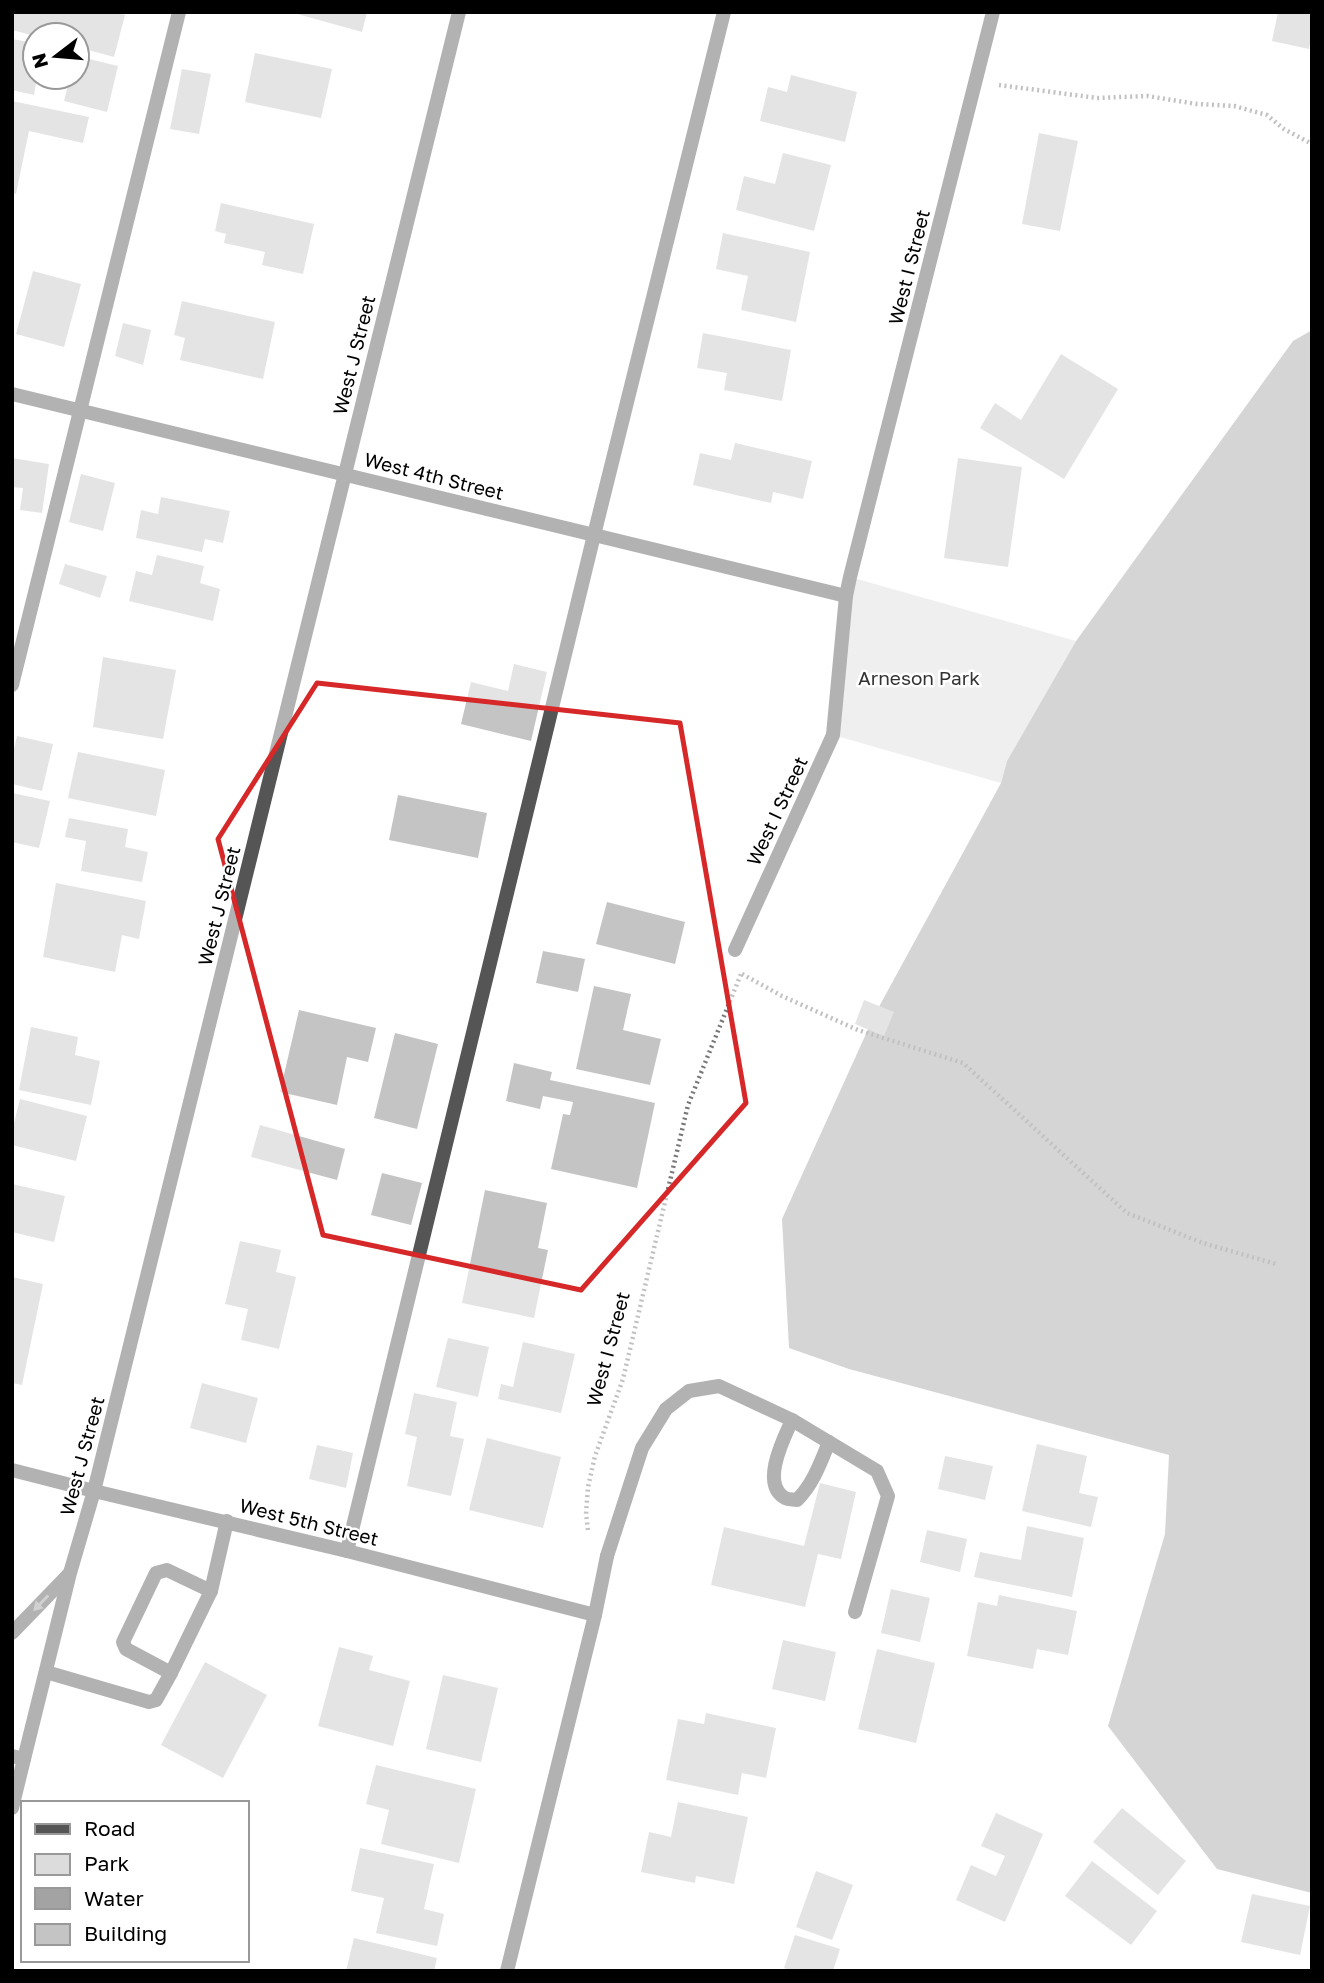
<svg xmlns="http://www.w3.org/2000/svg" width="1324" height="1983" viewBox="0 0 1324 1983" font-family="'Golos Text',sans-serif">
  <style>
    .green { fill: #dcdcdc }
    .water { fill: #a3a3a3 }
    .building { fill: #c4c4c4 }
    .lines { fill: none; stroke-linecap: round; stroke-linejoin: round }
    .path { stroke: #777; stroke-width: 4.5; stroke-dasharray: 2 3.5; stroke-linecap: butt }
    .service { stroke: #555; stroke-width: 14 }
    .minor { stroke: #555; stroke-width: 14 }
    .tertiary { stroke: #555; stroke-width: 14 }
    .oneway { fill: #999 }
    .marked { fill: none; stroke: #d62828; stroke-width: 5; stroke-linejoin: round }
    .labels { text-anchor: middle; stroke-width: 5; stroke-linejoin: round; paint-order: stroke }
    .street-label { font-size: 19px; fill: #000; stroke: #fff }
    .park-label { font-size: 19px; fill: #333; stroke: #fff }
  </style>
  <rect width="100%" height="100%" fill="#fff"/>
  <path class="green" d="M850 577 1076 641 1007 761 1001 783 833 735Z"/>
  <path class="water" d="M1312 330V1893L1217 1869 1108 1726 1165 1534 1169 1455 849 1369 789 1348 782 1219 875 1014 1001 783 1007 761 1076 641 1293 341Z"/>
  <g class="building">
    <path d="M12 12H115L125 15 114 57 77 47V35L35 36 12 30Z"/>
    <path d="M290 12H367L362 32Z"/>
    <path d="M1278 12H1312V36L1309 49 1272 41Z"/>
    <path d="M12 39 35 43V77H37L34 95 12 90Z"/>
    <path d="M255 53 332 69 321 118 245 102Z"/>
    <path d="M77 56 118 66 107 112 64 101 70 77H77Z"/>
    <path d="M182 69 211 74 199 134 170 129Z"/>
    <path d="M791 75 857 92 845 142 760 121 768 87 787 92Z"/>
    <path d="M12 101 89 117 83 143 29 131 16 194 12 193Z"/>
    <path d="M1039 133 1078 141 1060 231 1022 224Z"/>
    <path d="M783 153 831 165 814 231 736 210 744 176 775 184Z"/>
    <path d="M221 203 314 224 303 274 262 265 265 252 224 243 226 234 215 231Z"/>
    <path d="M723 233 810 252 796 322 741 310 748 276 716 269Z"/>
    <path d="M33 271 81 284 64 347 16 334Z"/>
    <path d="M182 301 275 322 263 379 180 360 185 338 174 335Z"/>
    <path d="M123 323 151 330 143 365 115 356Z"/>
    <path d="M703 333 791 350 782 401 724 390 727 373 697 368Z"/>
    <path d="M1061 354 1118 389 1064 479 980 428 995 403 1021 420Z"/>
    <path d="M735 443 812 461 803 499 773 492 771 503 693 485 700 453 731 460Z"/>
    <path d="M12 458 49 464 42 513 20 510 23 488 12 487Z"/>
    <path d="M958 458 1022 467 1008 567 944 558Z"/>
    <path d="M81 474 115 483 103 531 69 522Z"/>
    <path d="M161 497 230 511 223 543 205 539 202 552 136 538 141 510 158 514Z"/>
    <path d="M157 555 204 566 200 583 220 589 213 621 129 601 136 571 152 575Z"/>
    <path d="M65 564 107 576 100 598 59 584Z"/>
    <path d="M103 657 176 670 163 739 93 727Z"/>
    <path d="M514 664 547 672 531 741 461 724 471 682 508 691Z"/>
    <path d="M17 736 53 744 42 791 12 784V757Z"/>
    <path d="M78 752 165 770 156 816 68 798Z"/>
    <path d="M12 793 50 801 39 848 12 842Z"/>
    <path d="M398 795 487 813 478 858 389 840Z"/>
    <path d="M69 818 128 829 125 847 148 852 142 882 81 871 86 841 65 837Z"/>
    <path d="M56 883 146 901 139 939 122 935 115 972 43 957Z"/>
    <path d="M607 902 685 922 675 964 596 944Z"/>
    <path d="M543 951 585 959 578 992 536 983Z"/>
    <path d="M594 986 631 994 623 1030 661 1039 650 1085 576 1069Z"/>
    <path d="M864 1000 894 1012 884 1036 855 1024Z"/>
    <path d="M299 1010 376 1028 368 1062 347 1057 337 1105 280 1092Z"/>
    <path d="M31 1027 78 1037 75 1055 100 1061 91 1105 19 1090Z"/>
    <path d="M395 1033 438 1044 417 1129 374 1118Z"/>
    <path d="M514 1063 552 1072 550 1080 655 1103 637 1188 551 1169 563 1114 570 1115 573 1102 543 1096 540 1109 506 1101Z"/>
    <path d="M20 1099 87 1116 76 1161 12 1145V1131Z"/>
    <path d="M260 1125 345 1149 337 1180 251 1157Z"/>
    <path d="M382 1173 422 1183 411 1225 371 1215Z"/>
    <path d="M12 1184 65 1196 54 1242 12 1232Z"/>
    <path d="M485 1190 547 1203 538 1248 548 1250 534 1318 462 1303Z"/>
    <path d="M240 1241 281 1250 276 1272 296 1277 279 1349 241 1340 248 1309 225 1304Z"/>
    <path d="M12 1277 43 1284 22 1385 12 1383Z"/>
    <path d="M448 1338 489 1347 478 1397 436 1387Z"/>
    <path d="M523 1342 575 1354 561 1413 498 1399 501 1384 513 1387Z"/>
    <path d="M202 1383 258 1398 246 1443 190 1428Z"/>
    <path d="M414 1393 457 1402 450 1436 464 1439 451 1496 407 1486 417 1437 405 1434Z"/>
    <path d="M487 1438 561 1457 543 1528 469 1510Z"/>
    <path d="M1037 1444 1087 1456 1079 1493 1098 1497 1091 1527 1022 1511Z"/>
    <path d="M317 1445 353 1453 346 1488 309 1479Z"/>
    <path d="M945 1456 993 1466 985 1500 938 1489Z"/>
    <path d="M820 1483 856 1492 841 1559 818 1554 805 1607 711 1585 724 1527 804 1546Z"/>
    <path d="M1027 1526 1084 1538 1072 1597 974 1577 980 1552 1021 1560Z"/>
    <path d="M927 1530 967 1539 960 1572 920 1562Z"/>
    <path d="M891 1589 930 1598 920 1642 881 1633Z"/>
    <path d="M999 1595 1077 1611 1068 1655 1037 1649 1033 1669 967 1656 978 1602 997 1606Z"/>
    <path d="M783 1640 836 1652 825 1701 772 1689Z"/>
    <path d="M339 1647 373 1656 369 1670 410 1681 393 1746 318 1726Z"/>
    <path d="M877 1649 935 1663 916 1743 858 1729Z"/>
    <path d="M205 1662 267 1695 223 1778 161 1745Z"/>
    <path d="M443 1675 498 1688 481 1762 426 1749Z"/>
    <path d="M706 1713 776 1728 766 1778 742 1773 738 1795 666 1780 678 1719 704 1724Z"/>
    <path d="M376 1765 476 1789 459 1863 381 1844 389 1810 366 1804Z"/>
    <path d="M678 1802 748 1817 734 1884 696 1876 695 1883 641 1872 649 1832 671 1837Z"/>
    <path d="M1122 1808 1186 1861 1158 1895 1093 1842Z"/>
    <path d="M996 1813 1043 1834 1005 1922 956 1900 971 1865 996 1876 1005 1856 981 1846Z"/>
    <path d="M360 1848 434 1864 424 1909 444 1914 437 1946 376 1933 384 1898 351 1891Z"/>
    <path d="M1092 1861 1157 1911 1131 1945 1065 1896Z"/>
    <path d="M816 1871 853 1885 832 1940 796 1927Z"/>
    <path d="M1252 1894 1310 1906 1300 1955 1241 1942Z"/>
    <path d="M795 1935 840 1949 833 1971H792L784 1968Z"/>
    <path d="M354 1938 437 1958 434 1971H346Z"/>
  </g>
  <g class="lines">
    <g class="path">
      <path d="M999 85 1097 98 1147 96 1197 104 1234 106 1267 115 1284 129 1312 144"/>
      <path d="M742 974 782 996 858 1030 963 1063 1127 1213 1203 1243 1276 1264"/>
      <path d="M588 1530 586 1514 588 1487 595 1456 623 1379 688 1105 741 974V971"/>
    </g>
    <g class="service">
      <path d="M12 685 179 12"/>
      <path d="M792 1420C784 1438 760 1484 785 1498 789 1500 793 1499 797 1500 813 1484 820 1464 829 1442"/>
      <path d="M347 1551 594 535 724 12"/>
      <path d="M607 1556 642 1448 666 1409 689 1391 719 1386 792 1420 877 1471 888 1496 855 1612"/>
      <path d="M46 1672 149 1702 156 1700 171 1673 211 1591 227 1521"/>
      <path d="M171 1673 126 1649 123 1642 156 1573 167 1570 211 1591"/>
    </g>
    <g class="minor">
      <path d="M12 394 846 596"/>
      <path d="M735 950 833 735 846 596 850 577 993 12"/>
      <path d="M94 1491 347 1551 595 1615"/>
      <path d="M12 1808 24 1759"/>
      <path d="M507 1971 595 1615 607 1556"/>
    </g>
    <g class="tertiary">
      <path d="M12 1470 94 1491"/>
      <path d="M12 1633 69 1574"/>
      <path d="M12 1756 24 1759 70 1573 94 1491 459 12"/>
    </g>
  </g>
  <defs><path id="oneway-solid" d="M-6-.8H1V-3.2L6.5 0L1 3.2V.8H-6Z" transform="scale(1.75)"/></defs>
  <use class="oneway" href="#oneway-solid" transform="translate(41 1603) rotate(134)"/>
  <path d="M0 0H1324V1983H0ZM317 683 680 723 746 1103 581 1290 323 1235 218 839Z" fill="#fff" fill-opacity=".55" fill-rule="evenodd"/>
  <path class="marked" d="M317 683 680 723 746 1103 581 1290 323 1235 218 839Z"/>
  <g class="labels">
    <g class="street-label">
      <text transform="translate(909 267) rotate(-76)" y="7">West I Street</text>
      <text transform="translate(354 355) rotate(-76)" y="7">West J Street</text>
      <text transform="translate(434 476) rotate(14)" y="7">West 4th Street</text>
      <text transform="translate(777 811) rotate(-65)" y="7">West I Street</text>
      <text transform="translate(219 906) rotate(-76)" y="7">West J Street</text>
      <text transform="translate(608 1349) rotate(-75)" y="7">West I Street</text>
      <text transform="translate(82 1456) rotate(-75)" y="7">West J Street</text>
      <text transform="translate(309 1522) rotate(14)" y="7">West 5th Street</text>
    </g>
    <g class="park-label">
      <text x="919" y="685">Arneson Park</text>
    </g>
  </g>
  <rect width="1324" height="1983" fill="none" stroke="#000000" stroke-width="28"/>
  <rect x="21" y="1801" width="228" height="161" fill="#ffffff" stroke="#999999" stroke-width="2"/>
  <rect x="35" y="1824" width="35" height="10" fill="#555555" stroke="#999999" stroke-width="2"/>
  <text x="84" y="1836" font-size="21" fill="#000000">Road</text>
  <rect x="35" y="1854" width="35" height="21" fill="#dcdcdc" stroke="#999999" stroke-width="2"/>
  <text x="84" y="1871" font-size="21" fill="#000000">Park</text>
  <rect x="35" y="1888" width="35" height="21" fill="#a3a3a3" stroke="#999999" stroke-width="2"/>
  <text x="84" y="1906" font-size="21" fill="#000000">Water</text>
  <rect x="35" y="1924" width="35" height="21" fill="#c4c4c4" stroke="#999999" stroke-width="2"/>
  <text x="84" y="1941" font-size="21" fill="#000000">Building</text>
  <g transform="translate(56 56) rotate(254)"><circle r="33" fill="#ffffff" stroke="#999999" stroke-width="2"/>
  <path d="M0-5L12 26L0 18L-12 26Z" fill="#000000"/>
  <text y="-10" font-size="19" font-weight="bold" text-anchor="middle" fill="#000000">N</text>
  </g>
</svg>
